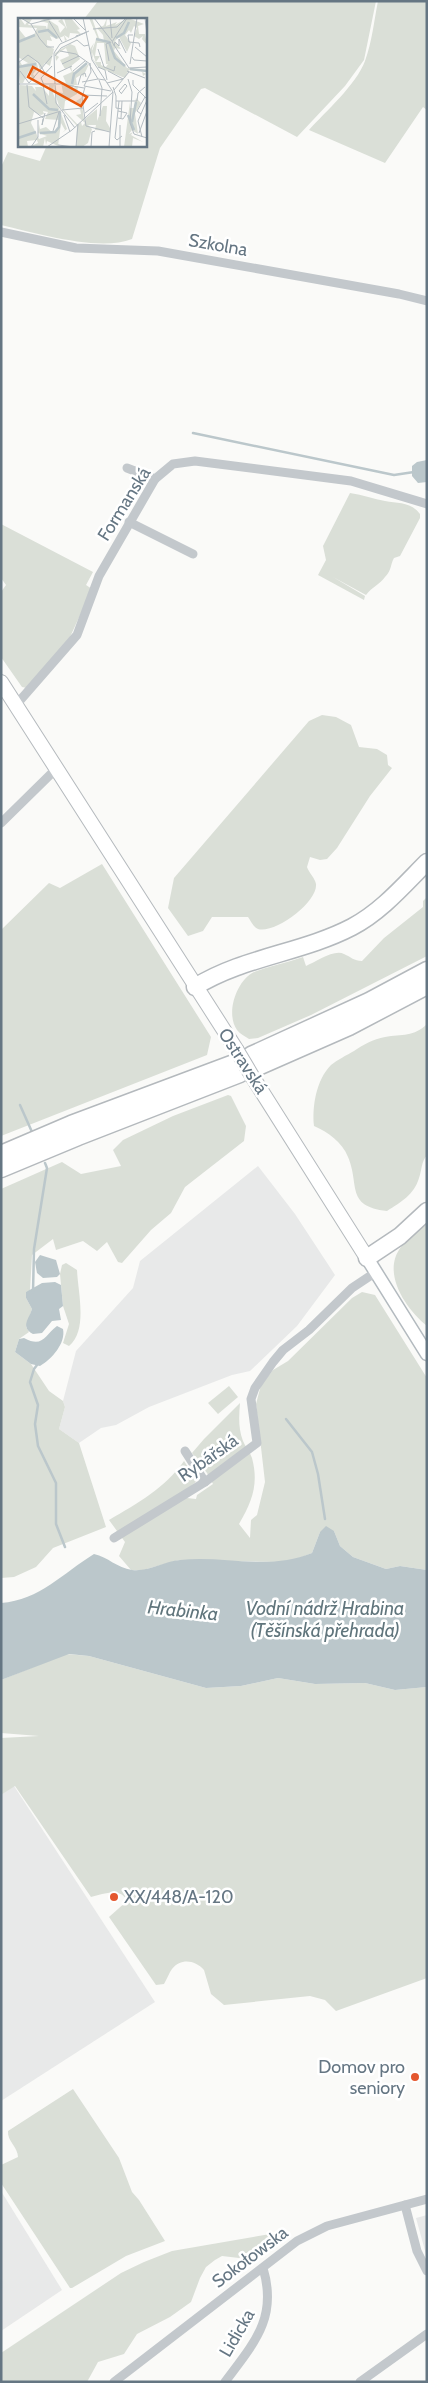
<svg xmlns="http://www.w3.org/2000/svg" width="428" height="2383" viewBox="0 0 428 2383" font-family="Cabin,sans-serif">
  <style>
    .built { fill: #e8e9e9 }
    .green { fill: #dadfd7 }
    .water { fill: #bbc7cb }
    .lines { fill: none; stroke-linecap: round; stroke-linejoin: round }
    .stream { stroke: #bbc7cb; stroke-width: 2.5 }
    .secondary-casing { stroke: #b3babf; stroke-width: 15 }
    .primary-casing { stroke: #b5babe; stroke-width: 16 }
    .highway-casing { stroke: #b4b9bd; stroke-width: 19 }
    .street { stroke: #c3c8cc; stroke-width: 9 }
    .secondary { stroke: #fff; stroke-width: 12 }
    .primary { stroke: #fff; stroke-width: 14 }
    .highway { stroke: #fff; stroke-width: 16 }
    .primary-bridge-casing { stroke: #b5babe; stroke-width: 16; stroke-linecap: butt }
    .primary-bridge { stroke: #fff; stroke-width: 14 }
    .poi-dot { fill: #e4572e; stroke: #fff; stroke-width: 2 }
    .labels { text-anchor: middle; stroke-width: 5; stroke-linejoin: round; paint-order: stroke }
    .street-label { font-size: 18px; fill: #657683; stroke: #fff }
    .poi-label { font-size: 18px; fill: #657683; stroke: #fff; text-anchor: start }
    .water-label { font-size: 19px; font-style: italic; fill: #60757c; stroke: #fff }
    .inset-river { fill: none; stroke: #bbc7cb; stroke-width: 2.5 }
    .inset-road { fill: none; stroke: #b5bdc2; stroke-width: 1 }
    .view { fill: #e8590c; fill-opacity: 0.15; stroke: #e8590c; stroke-width: 2.5 }
    .inset-edge { fill: none; stroke: #657683; stroke-width: 2.5 }
  </style>
  <rect width="100%" height="100%" fill="#fafaf8"/>
  <g class="built">
    <path d="M258 1166 295 1214 335 1275 297 1326 250 1371 232 1375 149 1407 116 1425 101 1428 79 1443 59 1429 65 1407 63 1401 76 1351 133 1288 140 1261Z"/>
    <path d="M14 1786 155 2002 1 2101V1795Z"/>
    <path d="M1 2191 62 2290 1 2331Z"/>
    <path d="M427 2215V2258L416 2218Z"/>
  </g>
  <g class="green">
    <path d="M98 1H376L364 60 345 86 297 137 205 88 201 89 160 148 132 239C99 252 36 233 1 225V167L8 152 40 161 47 145H145V19H84Z"/>
    <path d="M378 1H427V110L423 107 385 163 309 130C326 111 356 85 365 61 372 42 374 21 378 1Z"/>
    <path d="M350 493C363 495 374 499 385 501 398 504 410 501 420 514V518L400 556 394 558C390 565 392 570 385 577 380 584 372 587 366 595L333 577 365 596 364 600 318 575 326 560 323 546Z"/>
    <path d="M1 524 93 572 86 585 92 589 70 637 27 688 22 687 1 657V592L6 585 1 578Z"/>
    <path d="M322 715 336 717 351 725 359 747 377 749 387 755 388 765 392 768 370 796 337 848 327 859 320 860 310 857 307 867C309 873 315 878 316 884 318 902 275 934 258 929 253 927 251 921 248 917H212L203 931 188 936 168 908 174 878 309 721Z"/>
    <path d="M102 864 211 1037 207 1055 1 1136V930L49 883 60 888Z"/>
    <path d="M427 897V956L311 1015 258 1038 249 1039C245 1036 240 1034 237 1030 225 1013 237 980 254 972 269 966 287 963 303 957L306 966C316 962 334 949 344 954 351 957 354 961 362 961L384 938 423 907V901Z"/>
    <path d="M427 1024V1155C421 1162 422 1170 419 1178 414 1195 401 1202 387 1211 345 1206 360 1185 348 1157 342 1142 328 1132 314 1126 312 1107 316 1080 331 1065 337 1060 347 1055 354 1051 363 1045 373 1039 385 1037 402 1034 414 1037 427 1024Z"/>
    <path d="M228 1095 231 1096 246 1126 244 1141 185 1187 171 1213 151 1230 122 1263 118 1262 107 1242 97 1251 83 1241 56 1250 53 1239 32 1255 30 1291 26 1292V1298L32 1309 26 1327 29 1332 19 1339 15 1352 31 1364 49 1391 63 1401 65 1407 59 1429 79 1443 106 1527 53 1548 36 1567 14 1577 1 1578V1189L62 1162 81 1174 121 1166 113 1150 123 1140 173 1116Z"/>
    <path d="M427 1222V1326C406 1309 381 1273 401 1247 408 1238 419 1230 427 1222Z"/>
    <path d="M66 1263 77 1270C78 1293 88 1330 69 1346L63 1343 69 1324 63 1306 60 1274 62 1265Z"/>
    <path d="M362 1292 375 1295 427 1378V1570L400 1566 386 1569 353 1557 340 1546 334 1531 320 1532 312 1553 297 1559 279 1562 179 1560 143 1570H131L119 1556 125 1542 109 1520C138 1503 165 1488 184 1461L197 1481 185 1491 187 1498 196 1499 197 1495 213 1484 207 1473 192 1453 204 1439 240 1403C239 1416 238 1428 243 1441 245 1446 250 1452 252 1458 259 1484 252 1502 239 1524L250 1538 251 1520 257 1515 265 1482 256 1404 261 1385 273 1370 288 1361 352 1298Z"/>
    <path d="M229 1386 238 1397 218 1414 208 1403Z"/>
    <path d="M66 1654 89 1656 206 1688 241 1686 278 1678 315 1684 365 1683 395 1690 427 1687V1978L336 2011 325 2000 310 1996 224 2005 211 1994 204 1970C195 1960 181 1958 172 1969 169 1973 167 1979 164 1984L156 1985 109 1917 127 1901C121 1887 104 1894 91 1897L15 1786 1 1795V1738L39 1736 1 1733V1680Z"/>
    <path d="M73 2089 119 2158 132 2192 139 2200 165 2241 126 2256 72 2288H70L1 2183V2165L18 2157C18 2147 7 2141 8 2131Z"/>
    <path d="M276 2233 260 2246 239 2258 222 2256 215 2260 206 2267 200 2278 191 2302 170 2317 137 2334 124 2354 98 2362 87 2382H1V2353L121 2273 144 2262 172 2251Z"/>
  </g>
  <g class="water">
    <path d="M427 460V482L418 483 412 476V466L417 462Z"/>
    <path d="M40 1255 56 1260 60 1274 57 1277 43 1278 37 1273 35 1262Z"/>
    <path d="M55 1282 61 1285 63 1306 59 1309 61 1320 52 1321 42 1333 33 1334C20 1327 29 1319 32 1309L26 1298V1292L42 1283Z"/>
    <path d="M57 1326 63 1329C66 1343 52 1359 40 1366L31 1364 15 1352 19 1339 24 1338C43 1348 44 1336 57 1326Z"/>
    <path d="M326 1526 334 1531 340 1546 353 1557 386 1569 400 1566 427 1570V1687L395 1690 365 1683 315 1684 278 1678 241 1686 206 1688 89 1656 69 1654 1 1680V1603C40 1600 63 1573 94 1554 108 1557 117 1568 132 1570 149 1572 164 1561 180 1560 224 1555 269 1571 312 1553L320 1532Z"/>
  </g>
  <g class="lines">
    <g class="stream">
      <path d="M193 433 394 475 414 472"/>
      <path d="M20 1105 32 1132"/>
      <path d="M33 1292 34 1249 47 1168 45 1163"/>
      <path d="M37 1365 34 1369 30 1382 38 1405 35 1424 38 1446 56 1483V1524L65 1547"/>
      <path d="M286 1419 312 1452 318 1474 325 1519"/>
    </g>
    <defs>
      <path id="secondary" d="M367 1258 427 1354"/>
      <g id="primary">
        <path d="M1 682 236 1049"/>
        <path d="M252 1076 367 1258"/>
      </g>
      <g id="highway">
        <path d="M195 987C243 957 302 953 352 927 381 912 404 885 427 862"/>
        <path d="M251 1055 369 1001 427 970"/>
        <path d="M258 1067 349 1027 427 986"/>
        <path d="M1 1154 71 1124 234 1063"/>
        <path d="M1 1169 78 1137 240 1074"/>
        <path d="M367 1258 400 1236 427 1211"/>
      </g>
    </defs>
    <use href="#secondary" class="secondary-casing"/>
    <use href="#primary" class="primary-casing"/>
    <use href="#highway" class="highway-casing"/>
    <g class="street">
      <path d="M1 232 76 248 158 251 399 294 427 301"/>
      <path d="M127 468 155 479"/>
      <path d="M129 522 193 554"/>
      <path d="M16 705 77 635 99 576 155 479 173 464 195 461 351 481 427 504"/>
      <path d="M1 823 57 768"/>
      <path d="M185 1451 205 1482"/>
      <path d="M114 1538 205 1482 257 1443 251 1399 255 1388 273 1362 283 1350 309 1330 352 1288 376 1272"/>
      <path d="M405 2205 417 2251 427 2271"/>
      <path d="M114 2382 297 2241 327 2226 427 2199"/>
      <path d="M225 2382C254 2343 278 2318 263 2268"/>
      <path d="M360 2382 427 2334"/>
    </g>
    <use href="#secondary" class="secondary"/>
    <use href="#primary" class="primary"/>
    <use href="#highway" class="highway"/>
    <defs>
      <path id="primary-bridge" d="M236 1049 252 1076"/>
    </defs>
    <use href="#primary-bridge" class="primary-bridge-casing"/>
    <use href="#primary-bridge" class="primary-bridge"/>
  </g>
  <g class="poi-dot">
    <circle cx="114" cy="1897" r="5"/>
    <circle cx="415" cy="2077" r="5"/>
  </g>
  <g class="labels">
    <g class="street-label">
      <text transform="translate(218 245) rotate(10)" y="6">Szkolna</text>
      <text transform="translate(124 504) rotate(-58)" y="6">Formanská</text>
      <text transform="translate(243 1061) rotate(57)" y="6">Ostravská</text>
      <text transform="translate(208 1458) rotate(-35)" y="6">Rybářská</text>
      <text transform="translate(250 2257) rotate(-37)" y="6">Sokołowska</text>
      <text transform="translate(237 2333) rotate(-60)" y="6">Lidicka</text>
    </g>
    <g class="poi-label">
      <text x="124" y="1903">XX/448/A-120</text>
      <text x="405" y="2073" text-anchor="end">Domov pro<tspan x="405" dy="21">seniory</tspan></text>
    </g>
    <g class="water-label">
      <text x="325" y="1615">Vodní nádrž Hrabina<tspan x="325" dy="22">(Těšínská přehrada)</tspan></text>
      <text transform="translate(183 1610) rotate(6)" y="7">Hrabinka</text>
    </g>
  </g>
  <g transform="translate(18 18)">
    <rect width="129" height="129" fill="#fafaf8"/>
    <path d="M2 0 7 7 9 4 4 0 14 1 10 7 28 8 29 12 30 5 22 3 28 0 40 8 42 15 47 9 40 3 44 1 49 11 46 0H53L62 11 52 14 59 12 63 16 52 15 51 20 46 17 49 22 47 23 46 18 39 21 32 18 34 23 29 22V27L36 31 32 48 27 45 22 52 20 45 12 39 19 45 20 50 15 56 17 59 15 62 11 53 5 65H2L0 49 3 48 0 49V40L4 47 10 45 0 39V10L8 20 16 17 19 10 0 9ZM71 0H74L82 23H86L85 17 79 10 85 8 86 7 89 0 88 8 99 4 97 7 110 0 126 6 120 8 121 16H127L129 27 124 21 125 18 121 21 116 18 119 10 116 8 113 15 111 12 107 17 113 25 109 34 101 19 97 23 103 31 97 30 96 33 109 50 127 52 123 53 128 56 125 58 124 53 111 52 107 60 80 49 75 42 72 31 76 25 74 31 75 41 78 45 74 33 79 19ZM79 25H86L88 46H90L88 49 83 47V44H78L82 38H77ZM52 26 57 28 62 41 53 48 54 53 57 54 71 46 65 59 64 56 58 60 59 67H56L55 70 60 68 59 76 47 83 46 92 60 107 63 104 64 108 67 105 58 97 63 96 62 91 49 92 63 91 58 83 63 80 66 101 68 104V100L79 91V103L85 88H89L88 103 92 110V113L77 112 78 107H70L74 111 70 125 64 129H58L59 108 41 88 37 75V67L39 74 45 75 43 64 48 65 45 58 54 54 51 49 47 51 42 42 51 38 48 30 38 37 41 39 38 43 37 35ZM2 67 14 68 18 73 17 69H24L31 78V67H36L35 75 49 111 44 115 47 112 43 105 40 128 29 123 28 127 27 120 25 129 13 128 20 125 19 122 9 123 10 129H0ZM25 93 30 94 27 101 41 102V109L35 115 28 109 22 111 21 106 20 115 29 118 21 121 13 105 16 94 23 97 26 96ZM118 80 123 85 117 95 120 116 114 112 111 116 115 114 113 117 125 124 115 120 114 129H106L112 84V90H116Z" fill="#dadfd7" fill-rule="evenodd"/>
    <path class="inset-river" d="M20 14 30 12 39 20M98 20 106 15 111 4M78 21 91 24 97 40 107 48M0 24 17 17M0 49 18 46M112 51 129 53M54 66 56 56 69 45M15 76 31 91 40 92M110 97 116 112M114 104 118 84M22 115 37 114 41 109 42 94M0 120 18 114"/>
    <path class="inset-road" d="M3 0 13 6 36 0M55 0 67 12M65 0 74 42 95 74M76 0 94 23M92 0 94 20M127 0 129 16M31 3 44 24M13 6 22 21 29 29H36M75 11 99 9 108 0M69 14 58 18V19L71 13M115 17H110L111 24 121 25 122 29M94 24 111 50M94 24 109 0M96 28 97 24 101 28V21L108 35M117 29 129 39M80 31 86 49 96 53 97 48M42 33 58 36 72 46M37 38 43 30 59 22 66 28 71 27M114 39 116 42 129 43M91 43 88 26 93 24M0 45 10 37 21 45 27 55M44 46 61 38M71 46 80 61 87 62M112 46 119 0M80 49 87 52 89 62M111 50 129 49M2 53 11 65M55 53 67 43M109 53 127 60M39 55 54 48M110 61 114 74 112 105 116 116 129 120M81 62 84 70 82 98M115 62V67L129 81M64 64 80 61M11 65 34 38M89 65 105 61 90 53M0 66H43M37 66 36 35 42 26 58 19M43 66 66 70M9 67 11 89 25 100M25 67 29 86M26 67 23 60 34 48M37 67 38 85 57 110M60 67 63 57 67 55 68 59M66 68 73 54 72 45M66 68 93 73M67 69 64 80 68 108 92 114M95 69 98 78V90L104 91M96 72 111 54M103 76 109 68 107 66 101 73 103 75M64 77 89 78M98 83H119L120 75 127 69M101 83 97 120 99 122 104 118M44 92 65 90M67 95 80 85M123 96 119 93 127 79M46 97 52 114M100 100 105 101 109 95 100 93M103 100 104 83M25 101 24 107 27 95M0 106 43 93M35 113 41 94M121 115 129 93M124 119 120 103 129 82M40 127 56 129M13 129 20 119V102M29 129 54 112 95 74M58 129 60 106M73 129 74 114 77 113M91 129 95 74M102 129V107"/>
    <path class="view" d="M15 49 69 79 63 88 10 59Z"/>
    <rect width="129" height="129" class="inset-edge"/>
  </g>
  <rect width="428" height="2383" fill="none" stroke="#657683" stroke-width="5"/>
</svg>
